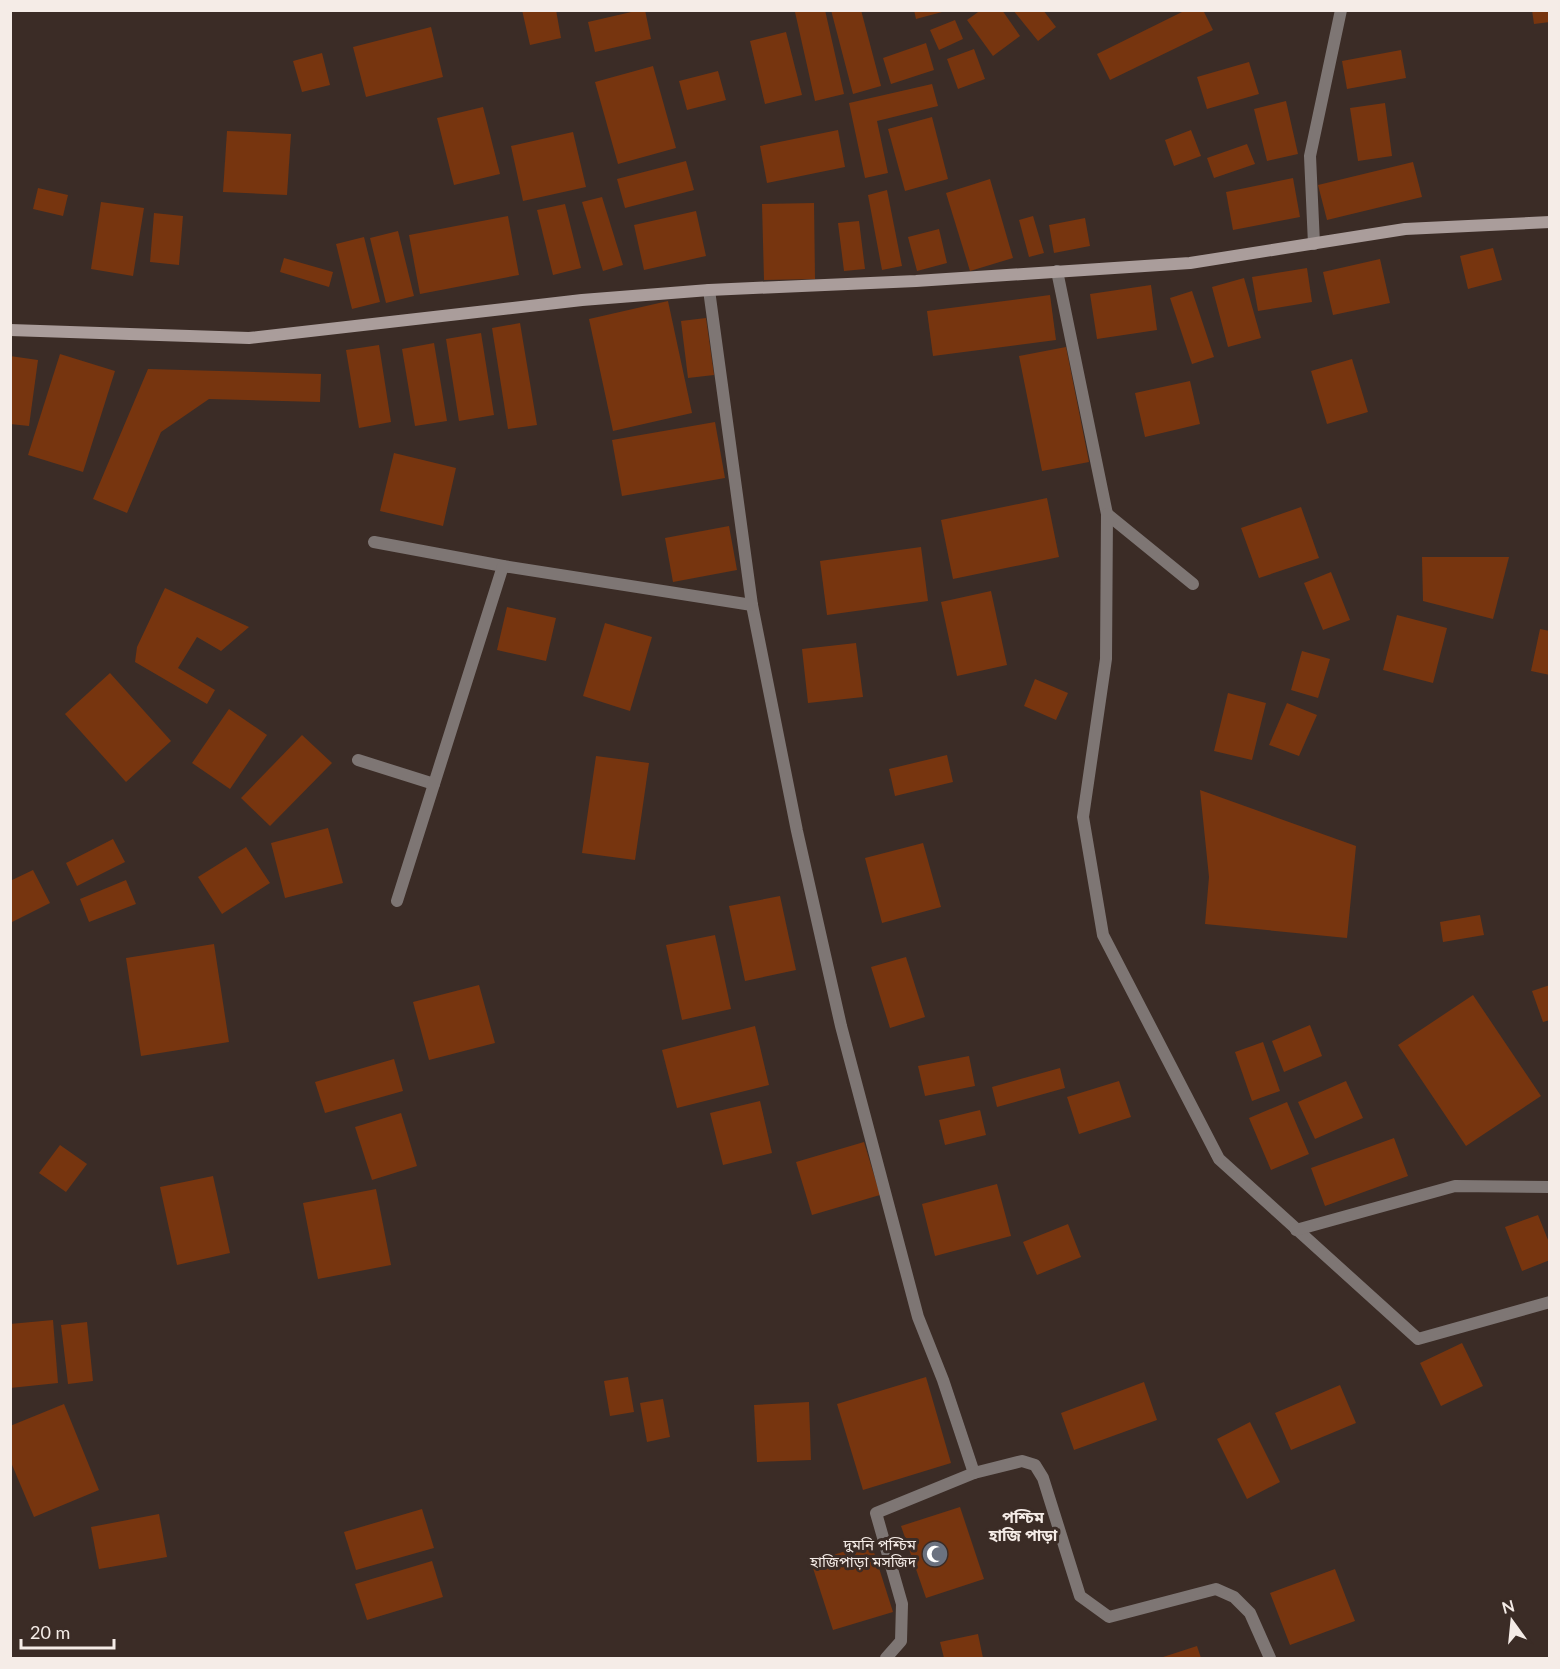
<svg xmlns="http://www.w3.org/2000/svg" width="1560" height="1669" viewBox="0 0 1560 1669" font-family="Lato,'Noto Sans Bengali',sans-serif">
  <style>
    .building { fill: #77350f }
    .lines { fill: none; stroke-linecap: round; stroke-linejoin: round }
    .street { stroke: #7e7674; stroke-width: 12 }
    .secondary { stroke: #aa9d9b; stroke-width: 12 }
    .labels { text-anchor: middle; stroke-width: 6; stroke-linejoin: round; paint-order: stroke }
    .poi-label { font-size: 15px; fill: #f5ece7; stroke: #3b2c26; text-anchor: end }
    .neighbourhood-label { font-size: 16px; font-weight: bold; fill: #f5ece7; stroke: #3b2c26 }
  </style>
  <rect width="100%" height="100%" fill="#3b2c26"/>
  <g class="building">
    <path d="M522 10H556L561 38 530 45Z"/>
    <path d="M640 10H645L651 39 595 52 588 22Z"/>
    <path d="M800 10H825L844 94 815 101 795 12Z"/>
    <path d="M831 10H861L881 86 853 94Z"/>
    <path d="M914 10H942V12L916 19Z"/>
    <path d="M981 10H1002L1020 36 993 56 967 20Z"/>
    <path d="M1013 10H1043L1056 27 1038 41Z"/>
    <path d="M1186 10H1203L1213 30 1110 80 1097 54Z"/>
    <path d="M1532 10H1550V22L1534 24Z"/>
    <path d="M955 20 963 39 939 50 930 30Z"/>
    <path d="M431 27 443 77 366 97 353 47Z"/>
    <path d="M786 32 802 95 765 104 750 41Z"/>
    <path d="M926 43 934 70 891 84 883 58Z"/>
    <path d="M974 49 985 79 958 89 947 59Z"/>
    <path d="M1401 50 1406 78 1347 89 1342 61Z"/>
    <path d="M322 53 330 85 302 92 293 61Z"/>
    <path d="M1249 62 1259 94 1207 109 1197 77Z"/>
    <path d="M653 66 676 148 618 164 595 82Z"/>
    <path d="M718 71 726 100 687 110 679 81Z"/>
    <path d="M932 84 938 106 877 121 888 173 865 178 849 103Z"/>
    <path d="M1286 101 1298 154 1267 161 1254 109Z"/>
    <path d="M1385 103 1392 156 1358 161 1350 108Z"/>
    <path d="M483 107 500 174 454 185 437 118Z"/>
    <path d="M932 117 948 179 905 191 888 129Z"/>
    <path d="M838 130 845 167 767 183 760 146Z"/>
    <path d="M1191 130 1201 156 1174 166 1165 140Z"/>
    <path d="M227 131 291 134 287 195 223 192Z"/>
    <path d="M573 132 586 187 523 201 511 146Z"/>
    <path d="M1247 144 1255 164 1214 178 1207 158Z"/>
    <path d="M686 161 694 190 625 208 617 179Z"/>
    <path d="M1413 162 1422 197 1327 220 1318 185Z"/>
    <path d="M1293 178 1300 217 1233 230 1226 192Z"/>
    <path d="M990 179 1013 258 970 271 946 193Z"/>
    <path d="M38 188 68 195 63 216 33 209Z"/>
    <path d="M887 190 902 266 882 270 868 195Z"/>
    <path d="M602 197 623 265 603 271 582 202Z"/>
    <path d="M101 202 144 208 133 276 91 269Z"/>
    <path d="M814 203 815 279 764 280 762 204Z"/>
    <path d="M565 204 581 268 553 275 537 210Z"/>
    <path d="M696 211 706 256 644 270 634 225Z"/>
    <path d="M154 213 183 216 179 265 150 262Z"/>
    <path d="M508 216 519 275 420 294 409 235Z"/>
    <path d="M1033 216 1044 253 1029 257 1019 220Z"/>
    <path d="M1085 218 1090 246 1054 253 1049 225Z"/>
    <path d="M859 221 865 269 844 271 838 223Z"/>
    <path d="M939 229 947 263 917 271 908 237Z"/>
    <path d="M398 231 414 296 386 303 370 238Z"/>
    <path d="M364 237 380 302 352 309 336 244Z"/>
    <path d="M1493 248 1502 280 1468 289 1460 256Z"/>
    <path d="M284 258 333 272 329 287 280 272Z"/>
    <path d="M1380 259 1390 303 1333 315 1323 272Z"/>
    <path d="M1307 268 1312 302 1258 311 1252 277Z"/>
    <path d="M1244 278 1261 338 1228 347 1212 287Z"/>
    <path d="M1151 285 1157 330 1097 339 1090 294Z"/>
    <path d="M1192 291 1214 357 1192 364 1170 298Z"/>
    <path d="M1050 295 1056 340 933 356 927 311Z"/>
    <path d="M668 301 692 413 613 431 589 319Z"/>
    <path d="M706 318 714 375 688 378 681 321Z"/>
    <path d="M520 323 537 425 508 429 492 328Z"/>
    <path d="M481 333 494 415 459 421 446 339Z"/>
    <path d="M434 343 447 421 415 426 402 349Z"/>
    <path d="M379 345 391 422 359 428 346 350Z"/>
    <path d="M1066 347 1089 462 1042 471 1019 356Z"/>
    <path d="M60 354 115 371 83 472 28 455Z"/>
    <path d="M10 356 38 360 29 426 10 424Z"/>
    <path d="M1352 359 1368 412 1327 424 1311 371Z"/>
    <path d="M148 369 321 374 320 402 209 399 161 432 127 513 93 499Z"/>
    <path d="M1190 381 1200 424 1145 437 1135 393Z"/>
    <path d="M715 422 725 478 622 496 612 440Z"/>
    <path d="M394 453 456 468 443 526 380 511Z"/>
    <path d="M1047 498 1059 557 953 579 941 520Z"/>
    <path d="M1301 507 1319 558 1259 578 1241 528Z"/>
    <path d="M729 526 737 570 673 582 665 538Z"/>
    <path d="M921 547 928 601 827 615 820 561Z"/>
    <path d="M1422 557H1509L1493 619 1423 601Z"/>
    <path d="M1331 572 1350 620 1323 630 1304 583Z"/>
    <path d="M165 588 249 627 221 651 197 637 178 668 215 690 207 704 135 662 137 647Z"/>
    <path d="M991 591 1007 665 957 676 941 602Z"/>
    <path d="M507 607 556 618 546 661 497 650Z"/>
    <path d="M1397 615 1447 628 1433 683 1383 670Z"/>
    <path d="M605 623 652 637 630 711 583 696Z"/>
    <path d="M1540 629 1550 631V675L1531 671Z"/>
    <path d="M856 643 863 697 808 703 802 649Z"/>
    <path d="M1302 651 1330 659 1318 698 1291 690Z"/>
    <path d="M110 673 171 741 126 782 65 714Z"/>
    <path d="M1035 679 1068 693 1056 720 1024 706Z"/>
    <path d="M1228 693 1266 703 1252 760 1214 751Z"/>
    <path d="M1287 703 1317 715 1299 756 1269 745Z"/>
    <path d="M229 709 267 735 230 789 192 763Z"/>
    <path d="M302 735 332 763 270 826 241 798Z"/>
    <path d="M947 755 953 782 895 796 889 769Z"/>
    <path d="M596 756 649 763 635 860 582 853Z"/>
    <path d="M1200 790 1356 846 1347 938 1205 924 1209 877Z"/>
    <path d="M328 828 343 883 285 898 271 843Z"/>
    <path d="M113 839 125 862 77 886 66 863Z"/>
    <path d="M923 843 941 907 882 923 865 858Z"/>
    <path d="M246 847 270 883 222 914 198 877Z"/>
    <path d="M33 870 50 903 10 923V881Z"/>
    <path d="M126 880 136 904 89 922 80 899Z"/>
    <path d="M780 896 796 970 745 981 729 906Z"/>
    <path d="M1480 915 1484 935 1443 942 1440 922Z"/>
    <path d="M715 935 731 1009 682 1020 666 945Z"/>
    <path d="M214 944 229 1042 141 1056 126 958Z"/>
    <path d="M906 957 925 1017 890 1028 871 967Z"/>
    <path d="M479 985 495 1043 429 1060 413 1002Z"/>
    <path d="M1550 985V1020L1543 1022 1532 991Z"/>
    <path d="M1473 995 1541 1096 1466 1146 1398 1045Z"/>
    <path d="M1310 1025 1322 1056 1284 1072 1272 1041Z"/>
    <path d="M755 1026 769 1085 677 1108 662 1050Z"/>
    <path d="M1263 1042 1280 1091 1252 1101 1235 1052Z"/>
    <path d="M969 1056 975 1086 925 1096 918 1066Z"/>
    <path d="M394 1059 403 1091 325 1113 315 1082Z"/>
    <path d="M1060 1068 1065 1088 997 1107 992 1087Z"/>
    <path d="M1119 1081 1131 1117 1079 1134 1067 1097Z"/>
    <path d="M1346 1081 1363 1118 1315 1139 1298 1102Z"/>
    <path d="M760 1101 772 1153 723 1165 710 1113Z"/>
    <path d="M1287 1102 1309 1154 1271 1170 1249 1118Z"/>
    <path d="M980 1110 986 1135 945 1145 939 1120Z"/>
    <path d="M401 1113 417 1166 372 1180 355 1127Z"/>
    <path d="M1394 1138 1408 1176 1325 1206 1311 1168Z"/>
    <path d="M864 1142 880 1195 812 1215 796 1162Z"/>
    <path d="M60 1145 87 1164 66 1192 39 1173Z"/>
    <path d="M213 1176 230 1253 177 1265 160 1187Z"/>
    <path d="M997 1184 1011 1236 935 1256 922 1204Z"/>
    <path d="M376 1189 391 1265 318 1279 303 1203Z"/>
    <path d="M1538 1215 1550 1245V1260L1522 1271 1505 1227Z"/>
    <path d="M1068 1224 1081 1257 1037 1275 1023 1242Z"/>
    <path d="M53 1320 58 1383 10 1388V1324Z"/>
    <path d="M87 1322 93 1381 68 1384 61 1325Z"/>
    <path d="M1462 1343 1483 1386 1441 1406 1420 1363Z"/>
    <path d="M628 1377 634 1412 610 1416 604 1381Z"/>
    <path d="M926 1377 951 1463 863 1490 837 1404Z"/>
    <path d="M1144 1382 1157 1420 1074 1450 1061 1413Z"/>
    <path d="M1340 1385 1356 1423 1291 1450 1275 1413Z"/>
    <path d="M663 1399 670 1437 647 1442 640 1403Z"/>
    <path d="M809 1402 811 1460 757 1462 754 1405Z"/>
    <path d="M64 1404 99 1490 34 1517 10 1460V1426Z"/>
    <path d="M1250 1422 1280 1482 1247 1499 1217 1439Z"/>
    <path d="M960 1507 984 1579 926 1598 901 1526Z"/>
    <path d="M422 1509 434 1548 356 1570 344 1532Z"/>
    <path d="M159 1514 167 1557 99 1569 91 1527Z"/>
    <path d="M871 1543 893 1612 833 1630 811 1562Z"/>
    <path d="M432 1561 443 1597 367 1620 355 1584Z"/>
    <path d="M1335 1569 1355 1621 1290 1645 1270 1593Z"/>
    <path d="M978 1634 983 1658H944L940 1642Z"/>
    <path d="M1197 1646 1201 1658H1160Z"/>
  </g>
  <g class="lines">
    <g class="street">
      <path d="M1314 244 1310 156 1341 10"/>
      <path d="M1057 271 1107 514 1106 659 1083 817 1103 935 1219 1159 1418 1339 1550 1302"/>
      <path d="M709 290 752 605 797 831 841 1026 918 1317 943 1380 974 1473"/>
      <path d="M1107 514 1193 584"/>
      <path d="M374 542 503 566 752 605"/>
      <path d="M358 760 434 784"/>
      <path d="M397 901 503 566"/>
      <path d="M1296 1230 1455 1186 1550 1187"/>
      <path d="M886 1658 901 1641 902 1604 876 1513 974 1473 1022 1461 1035 1465 1043 1478 1080 1596 1109 1617 1216 1589 1234 1597 1250 1613 1270 1658"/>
    </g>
    <path class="secondary" d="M10 330 249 338 582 300 709 290 916 281 1190 263 1405 229 1550 222"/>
  </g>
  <defs>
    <symbol id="mosque-disc" viewBox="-11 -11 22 22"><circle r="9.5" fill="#6b7280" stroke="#3b2c26"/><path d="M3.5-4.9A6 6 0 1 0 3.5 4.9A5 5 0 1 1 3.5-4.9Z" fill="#fff"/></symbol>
  </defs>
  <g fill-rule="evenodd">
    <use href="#mosque-disc" x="920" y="1539" width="30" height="30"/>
  </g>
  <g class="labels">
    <g class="poi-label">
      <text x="916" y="1550">দুমনি পশ্চিম<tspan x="916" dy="17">হাজিপাড়া মসজিদ</tspan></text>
    </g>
    <g class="neighbourhood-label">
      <text x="1023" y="1523">পশ্চিম<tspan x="1023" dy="18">হাজি পাড়া</tspan></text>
    </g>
  </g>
  <rect width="1560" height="1669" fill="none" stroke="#f5ece7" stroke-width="24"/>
  <g transform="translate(1512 1621) rotate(345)" stroke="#3b2c26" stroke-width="4.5" paint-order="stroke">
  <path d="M0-4.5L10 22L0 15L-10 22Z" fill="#f5ece7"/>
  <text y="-9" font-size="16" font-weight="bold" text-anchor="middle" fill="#f5ece7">N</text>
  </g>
  <path d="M21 1639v9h93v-9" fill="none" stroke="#f5ece7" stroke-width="3"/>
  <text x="30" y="1639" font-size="18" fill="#f5ece7" stroke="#3b2c26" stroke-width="4.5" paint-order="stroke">20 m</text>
</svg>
